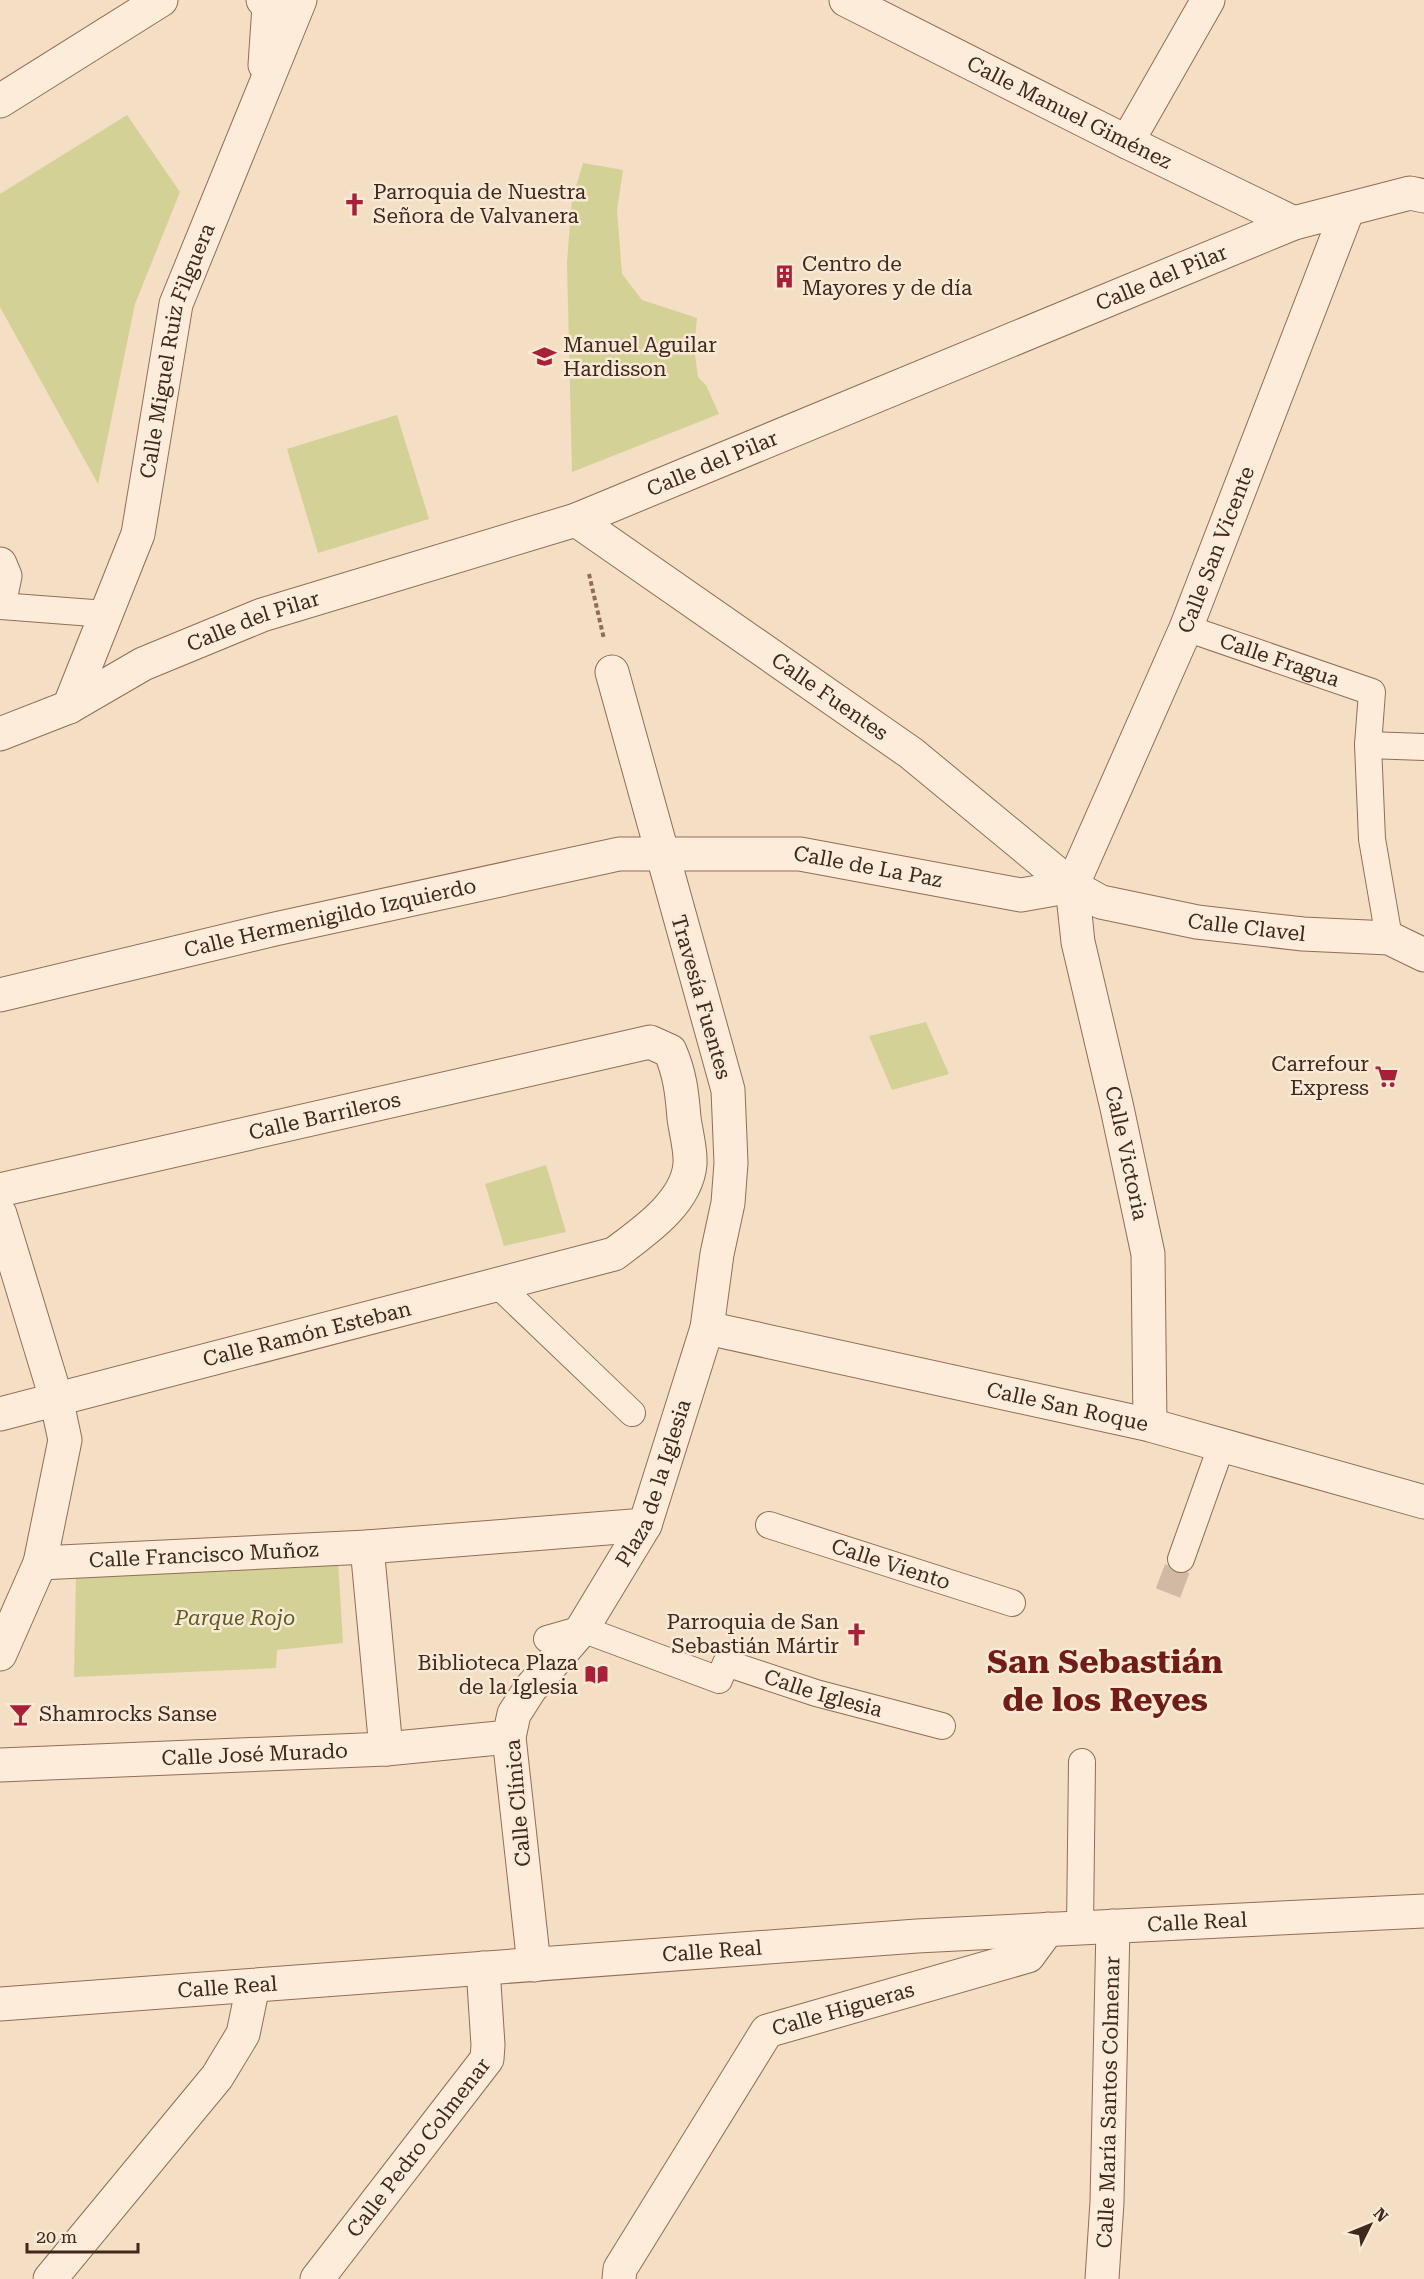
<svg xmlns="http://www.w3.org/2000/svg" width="1424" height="2279" viewBox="0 0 1424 2279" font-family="'Roboto Serif',serif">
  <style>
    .green { fill: #d4d196 }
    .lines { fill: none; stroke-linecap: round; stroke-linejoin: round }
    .pedestrian-tunnel { stroke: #d0baa3; stroke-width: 26; stroke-dasharray: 26 13; stroke-linecap: butt }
    .pedestrian-casing { stroke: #916d57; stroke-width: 28 }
    .minor-casing { stroke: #916d57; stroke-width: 35 }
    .tertiary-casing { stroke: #916d57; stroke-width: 35 }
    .path { stroke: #916d57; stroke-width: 4; stroke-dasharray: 4.5 3; stroke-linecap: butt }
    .pedestrian { stroke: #fdecd9; stroke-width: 26 }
    .minor { stroke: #fdecd9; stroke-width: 33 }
    .tertiary { stroke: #fdecd9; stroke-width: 33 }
    .labels { text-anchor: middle; stroke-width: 5; stroke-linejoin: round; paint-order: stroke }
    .street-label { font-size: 21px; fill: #40281d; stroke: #fae9d5 }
    .poi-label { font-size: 21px; fill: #40281d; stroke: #fae9d5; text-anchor: start }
    .park-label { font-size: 21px; font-style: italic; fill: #595f21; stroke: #fae9d5 }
    .town-label { font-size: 33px; font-weight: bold; fill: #721b17; stroke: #fae9d5 }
  </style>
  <rect width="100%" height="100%" fill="#f4dec4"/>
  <g class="green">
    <path d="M127 115 180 192 135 304 98 484 0 307V194Z"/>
    <path d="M583 163 623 170 617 210 622 274 642 300 697 318 694 348 698 377 706 385 719 414 572 472 567 262 572 200Z"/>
    <path d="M397 415 429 519 318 553 287 449Z"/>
    <path d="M926 1022 949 1074 892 1090 869 1036Z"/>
    <path d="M546 1165 566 1232 504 1246 485 1184Z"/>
    <path d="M338 1560 343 1643 277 1650 276 1668 74 1677 76 1574Z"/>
  </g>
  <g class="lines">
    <path class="pedestrian-tunnel" d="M1168 1593 1181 1559"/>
    <defs>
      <g id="pedestrian">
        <path d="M0 606 106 614"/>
        <path id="s1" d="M1186 628 1372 692 1368 745 1372 839 1389 938"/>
        <path d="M1368 745 1424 747"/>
        <path d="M497 1284 632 1413"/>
        <path id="s2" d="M769 1525 1012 1603"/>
        <path d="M1181 1559 1222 1444"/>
        <path id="s3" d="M547 1639 582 1629 719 1680 726 1663 816 1693 942 1726"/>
        <path d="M1080 1928 1082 1762"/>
      </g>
      <g id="minor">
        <path d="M263 0 269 6 265 65"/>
        <path id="s4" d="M846 0 1127 142 1294 223"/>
        <path d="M0 101 161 0"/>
        <path d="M1127 142 1208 0"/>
        <path id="s5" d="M576 520 911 753 1072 886 1101 902 1197 922 1303 934 1389 938 1424 955"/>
        <path d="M0 564 5 576 0 600"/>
        <path id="s6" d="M69 707 138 534 176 304 300 0"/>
        <path id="s7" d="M0 734 69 707 143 664 262 615 576 520 1294 223 1410 193 1424 196"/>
        <path id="s8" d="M1072 886 1186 628 1348 209"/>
        <path id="s9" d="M1072 886 1078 942 1117 1108 1148 1254 1150 1425"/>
        <path id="s10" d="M0 995 275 929 619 854H800L1021 895 1072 886"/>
        <path id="s11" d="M0 1190 650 1042 670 1051C680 1074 682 1093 684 1118 686 1133 691 1150 690 1164 687 1203 642 1233 614 1254L0 1414"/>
        <path d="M0 1214 56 1398 65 1440 40 1563 0 1654"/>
        <path id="s12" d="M707 1328 1150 1425 1424 1502"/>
        <path d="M367 1547 386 1749"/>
        <path id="s13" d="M40 1563 367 1547 645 1525"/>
        <path id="s14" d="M0 1765 386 1749 509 1737"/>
        <path id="s15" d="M534 1965 509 1737 514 1714 530 1689 582 1629 645 1525 707 1328 717 1254 728 1203 731 1163 728 1090 612 672"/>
        <path d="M50 2279 217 2077 243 2034 253 1986"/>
        <path id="s16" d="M317 2279 487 2059 488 2045 483 1968"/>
        <path id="s17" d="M619 2279 620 2269 767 2031 1028 1956 1048 1929"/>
        <path id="s18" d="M1102 2279 1107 2202 1113 1926"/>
      </g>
      <g id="tertiary">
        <path id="s19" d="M0 2004 917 1936 1424 1911"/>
      </g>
    </defs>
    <use href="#pedestrian" class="pedestrian-casing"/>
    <use href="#minor" class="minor-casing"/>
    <use href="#tertiary" class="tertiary-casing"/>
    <path class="path" d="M589 574 604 639"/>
    <use href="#pedestrian" class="pedestrian"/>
    <use href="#minor" class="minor"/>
    <use href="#tertiary" class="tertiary"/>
  </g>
  <defs>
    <symbol id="church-bare" viewBox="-9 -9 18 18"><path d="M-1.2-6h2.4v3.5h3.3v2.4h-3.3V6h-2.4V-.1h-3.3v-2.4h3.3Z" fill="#a91f37" stroke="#fae9d5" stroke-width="2.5" paint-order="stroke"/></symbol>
    <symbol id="building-bare" viewBox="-9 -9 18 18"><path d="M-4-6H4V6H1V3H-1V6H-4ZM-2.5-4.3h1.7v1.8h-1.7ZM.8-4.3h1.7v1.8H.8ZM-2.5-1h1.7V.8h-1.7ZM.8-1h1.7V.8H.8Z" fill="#a91f37" stroke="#fae9d5" stroke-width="2.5" paint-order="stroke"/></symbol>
    <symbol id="school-bare" viewBox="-9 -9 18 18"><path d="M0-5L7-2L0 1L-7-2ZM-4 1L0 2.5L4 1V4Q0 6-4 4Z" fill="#a91f37" stroke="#fae9d5" stroke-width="2.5" paint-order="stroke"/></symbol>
    <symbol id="supermarket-bare" viewBox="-9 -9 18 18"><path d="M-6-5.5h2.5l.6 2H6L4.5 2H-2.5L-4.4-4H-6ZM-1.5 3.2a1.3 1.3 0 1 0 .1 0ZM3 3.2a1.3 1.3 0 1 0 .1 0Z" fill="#a91f37" stroke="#fae9d5" stroke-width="2.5" paint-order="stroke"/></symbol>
    <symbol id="library-bare" viewBox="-9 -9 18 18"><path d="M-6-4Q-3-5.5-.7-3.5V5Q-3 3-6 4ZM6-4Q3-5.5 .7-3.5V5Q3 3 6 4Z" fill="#a91f37" stroke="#fae9d5" stroke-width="2.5" paint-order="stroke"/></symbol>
    <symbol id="bar-bare" viewBox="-9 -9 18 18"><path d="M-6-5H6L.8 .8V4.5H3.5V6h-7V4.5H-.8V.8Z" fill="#a91f37" stroke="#fae9d5" stroke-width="2.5" paint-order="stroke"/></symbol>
  </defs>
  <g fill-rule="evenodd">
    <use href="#church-bare" x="338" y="188" width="33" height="33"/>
    <use href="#building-bare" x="768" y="260" width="33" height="33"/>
    <use href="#school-bare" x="528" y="340" width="33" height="33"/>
    <use href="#supermarket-bare" x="1370" y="1060" width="33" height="33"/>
    <use href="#church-bare" x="840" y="1618" width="33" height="33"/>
    <use href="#library-bare" x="580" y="1658" width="33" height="33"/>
    <use href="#bar-bare" x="4" y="1698" width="33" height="33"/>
  </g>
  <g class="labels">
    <g class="street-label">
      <text dy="7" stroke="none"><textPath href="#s4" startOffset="250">Calle Manuel Giménez</textPath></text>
      <text dy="7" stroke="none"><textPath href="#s7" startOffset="1250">Calle del Pilar</textPath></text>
      <text dy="7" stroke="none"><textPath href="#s6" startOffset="374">Calle Miguel Ruiz Filguera</textPath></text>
      <text dy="7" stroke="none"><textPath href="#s7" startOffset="764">Calle del Pilar</textPath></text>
      <text dy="7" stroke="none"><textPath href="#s8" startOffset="366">Calle San Vicente</textPath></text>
      <text dy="7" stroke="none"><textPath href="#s7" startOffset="278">Calle del Pilar</textPath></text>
      <text dy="7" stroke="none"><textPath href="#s1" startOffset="99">Calle Fragua</textPath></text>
      <text dy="7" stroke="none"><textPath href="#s5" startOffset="309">Calle Fuentes</textPath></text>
      <text dy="7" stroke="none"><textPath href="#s10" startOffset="885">Calle de La Paz</textPath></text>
      <text dy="7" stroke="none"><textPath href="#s10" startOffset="339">Calle Hermenigildo Izquierdo</textPath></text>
      <text dy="7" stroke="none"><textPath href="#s5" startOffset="798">Calle Clavel</textPath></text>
      <text transform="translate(701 997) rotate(74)" y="7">Travesía Fuentes</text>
      <text dy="7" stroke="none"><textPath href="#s11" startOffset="333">Calle Barrileros</textPath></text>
      <text dy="7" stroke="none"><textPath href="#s9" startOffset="273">Calle Victoria</textPath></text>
      <text transform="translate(307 1334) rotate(-14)" y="7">Calle Ramón Esteban</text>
      <text dy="7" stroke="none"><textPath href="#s12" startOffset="369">Calle San Roque</textPath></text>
      <text dy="7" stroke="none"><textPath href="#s15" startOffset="526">Plaza de la Iglesia</textPath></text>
      <text dy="7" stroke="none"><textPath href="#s13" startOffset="164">Calle Francisco Muñoz</textPath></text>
      <text dy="7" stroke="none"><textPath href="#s2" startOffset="128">Calle Viento</textPath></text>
      <text dy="7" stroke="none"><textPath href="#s3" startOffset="303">Calle Iglesia</textPath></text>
      <text dy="7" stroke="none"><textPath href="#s14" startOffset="255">Calle José Murado</textPath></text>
      <text transform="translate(518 1803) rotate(-95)" y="7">Calle Clínica</text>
      <text dy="7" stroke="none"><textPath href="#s19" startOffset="1200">Calle Real</textPath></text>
      <text dy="7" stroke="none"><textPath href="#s19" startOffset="714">Calle Real</textPath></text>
      <text dy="7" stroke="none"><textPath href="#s19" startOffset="228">Calle Real</textPath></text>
      <text dy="7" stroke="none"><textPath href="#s17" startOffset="369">Calle Higueras</textPath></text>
      <text dy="7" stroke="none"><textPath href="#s18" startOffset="177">Calle María Santos Colmenar</textPath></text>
      <text dy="7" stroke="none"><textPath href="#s16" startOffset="166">Calle Pedro Colmenar</textPath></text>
    </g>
    <g class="poi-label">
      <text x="373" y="199">Parroquia de Nuestra<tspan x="373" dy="24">Señora de Valvanera</tspan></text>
      <text x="802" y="271">Centro de<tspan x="802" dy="24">Mayores y de día</tspan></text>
      <text x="563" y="352">Manuel Aguilar<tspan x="563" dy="24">Hardisson</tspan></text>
      <text x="1369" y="1071" text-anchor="end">Carrefour<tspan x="1369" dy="24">Express</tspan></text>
      <text x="839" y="1629" text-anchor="end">Parroquia de San<tspan x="839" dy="24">Sebastián Mártir</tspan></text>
      <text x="578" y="1670" text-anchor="end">Biblioteca Plaza<tspan x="578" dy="24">de la Iglesia</tspan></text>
      <text x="39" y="1721">Shamrocks Sanse</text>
    </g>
    <g class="park-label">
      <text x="235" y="1625">Parque Rojo</text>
    </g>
    <g class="town-label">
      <text x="1105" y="1673">San Sebastián<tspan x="1105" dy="38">de los Reyes</tspan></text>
    </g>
  </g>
  <g transform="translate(1370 2225) rotate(47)" stroke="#fae9d5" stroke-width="4.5" paint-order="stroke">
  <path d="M0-4.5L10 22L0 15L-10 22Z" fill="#40281d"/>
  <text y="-9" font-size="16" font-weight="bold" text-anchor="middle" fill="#40281d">N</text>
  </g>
  <path d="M27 2243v9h111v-9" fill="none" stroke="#40281d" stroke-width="3"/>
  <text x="36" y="2243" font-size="18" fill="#40281d" stroke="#fae9d5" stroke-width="4.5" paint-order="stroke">20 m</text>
</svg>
